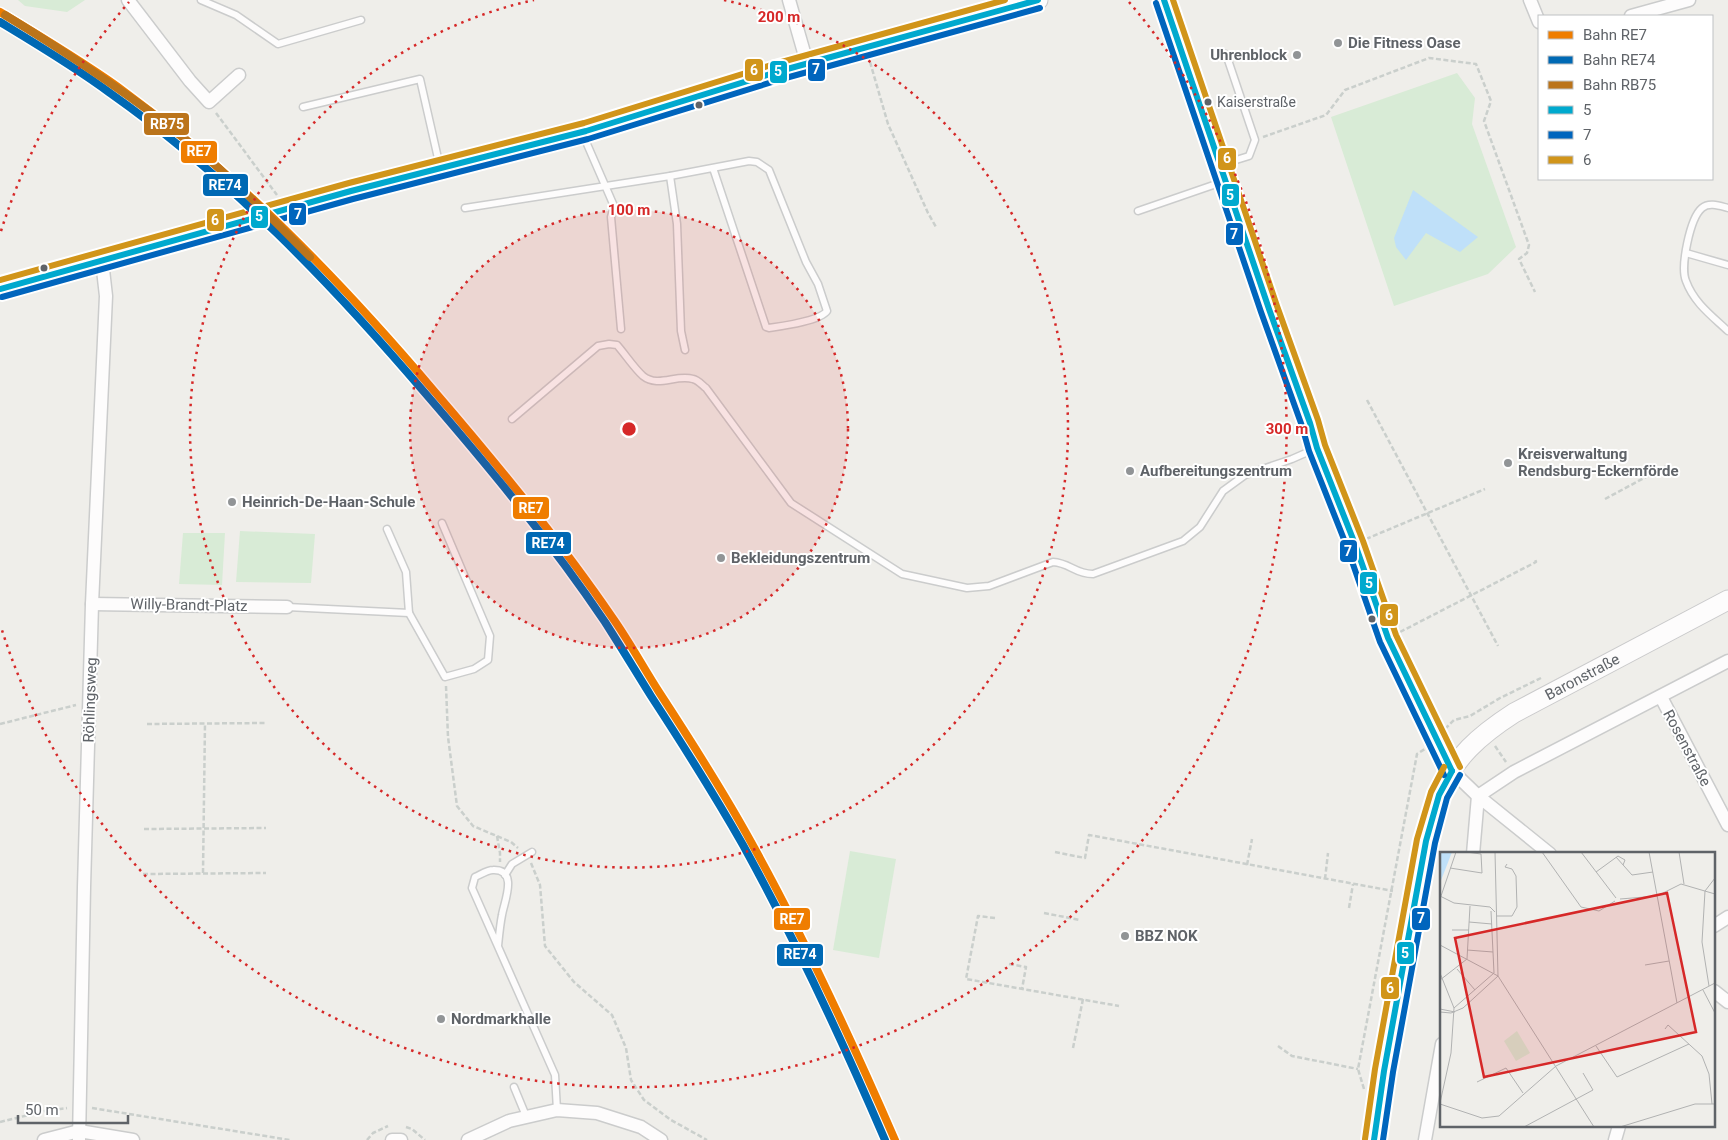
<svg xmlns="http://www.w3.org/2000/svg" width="1728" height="1140" viewBox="0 0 1728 1140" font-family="Roboto,sans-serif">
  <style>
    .green { fill: #d8ebd6 }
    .water { fill: #bfe0f9 }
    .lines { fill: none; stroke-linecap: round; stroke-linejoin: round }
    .lane-casing { stroke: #cbcccc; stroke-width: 9 }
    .street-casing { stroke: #cbcccc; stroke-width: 15 }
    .secondary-casing { stroke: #cacacb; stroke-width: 21 }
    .path { stroke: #cacfcc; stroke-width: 2.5; stroke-dasharray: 5 2.5; stroke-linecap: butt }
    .lane { stroke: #fdfcfc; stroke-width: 6 }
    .street { stroke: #fdfcfc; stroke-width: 12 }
    .secondary { stroke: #fdfcfc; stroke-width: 19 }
    .rail-casing { stroke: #e4e4e4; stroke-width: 5.5 }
    .rail { stroke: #fff; stroke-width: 4; stroke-dasharray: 11; stroke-linecap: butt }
    .bus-1-casing { stroke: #fff; stroke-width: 10 }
    .bus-2-casing { stroke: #fff; stroke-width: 10 }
    .bus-3-casing { stroke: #fff; stroke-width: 10 }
    .bus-1 { stroke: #00a9ce; stroke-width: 6 }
    .bus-2 { stroke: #0065bd; stroke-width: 6 }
    .bus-3 { stroke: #d1951a; stroke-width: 6 }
    .rail-1-casing { stroke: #fff; stroke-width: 11 }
    .rail-2-casing { stroke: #fff; stroke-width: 11 }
    .rail-3-casing { stroke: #fff; stroke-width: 11 }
    .rail-1 { stroke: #ef7d00; stroke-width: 8 }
    .rail-2 { stroke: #0069b4; stroke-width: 8 }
    .rail-3 { stroke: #bb741b; stroke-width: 8 }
    .ring { fill: none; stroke: #d62828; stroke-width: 2.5; stroke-dasharray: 2.5 5 }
    .poi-dot { fill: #919496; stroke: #fff; stroke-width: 2 }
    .bus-dot { fill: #5f6368; stroke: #fff; stroke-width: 2 }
    .labels { text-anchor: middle; stroke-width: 4; stroke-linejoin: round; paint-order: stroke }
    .bus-label { font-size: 14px; fill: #5f6368; stroke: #fff; text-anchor: start }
    .poi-label { font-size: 15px; font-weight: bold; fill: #5f6368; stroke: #fff; text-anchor: start }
    .street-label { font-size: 15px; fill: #5f6368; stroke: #fff }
    .inset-road { fill: none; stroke: #b1b2b2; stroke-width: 1 }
    .view { fill: #d62828; fill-opacity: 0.15; stroke: #d62828; stroke-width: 2.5 }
    .inset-edge { fill: none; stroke: #5f6368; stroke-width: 2.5 }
    .centre { fill: #d62828; stroke: #fff; stroke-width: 2.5 }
    .ring-label { font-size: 15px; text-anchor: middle; font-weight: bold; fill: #d62828; stroke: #fff; stroke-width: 4; stroke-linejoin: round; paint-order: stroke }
    .line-badge { stroke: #fff; stroke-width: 2 }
    .badge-label { font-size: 14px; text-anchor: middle; font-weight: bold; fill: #fff }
  </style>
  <rect width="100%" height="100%" fill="#efeeea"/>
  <g class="green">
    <path d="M18 0H85L67 12 25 6Z"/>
    <path d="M1457 73 1475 98 1472 124 1516 247 1488 274 1394 306 1331 117Z"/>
    <path d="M240 531 315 534 311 583 236 582Z"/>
    <path d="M183 533H225L222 585 179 584Z"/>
    <path d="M850 851 896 859 879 958 833 950Z"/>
  </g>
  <path class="water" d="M1413 190 1478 237 1460 252 1426 233 1406 260 1396 247 1394 238Z"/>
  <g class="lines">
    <defs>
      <g id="lane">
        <path d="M201 0 236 15 278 44 361 20"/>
        <path d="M303 107 420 79 440 167"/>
        <path d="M586 133 587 144 614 206 611 217 621 329"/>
        <path d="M1220 165 1249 156 1255 140 1226 54"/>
        <path d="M670 176 677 224 681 331 685 350"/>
        <path d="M465 208 670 176 749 161 757 162 769 170 806 262 818 284 827 311C820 321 782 326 769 328L766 327 713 168"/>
        <path d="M1728 208C1720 206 1709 202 1702 208 1690 218 1680 267 1686 281 1694 303 1712 316 1728 331"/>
        <path d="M1138 211 1225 181"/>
        <path d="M1686 253 1728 265"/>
        <path d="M512 419 598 346 609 344 617 345C625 354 634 368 643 376 658 388 676 374 693 379 698 380 702 385 706 388L791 503 902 574 967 588 989 586 1053 562C1070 563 1075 574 1093 574L1183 541 1200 527 1223 491 1245 475 1292 459 1317 448"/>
        <path d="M287 607 409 613 406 572 387 529"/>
        <path d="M409 613 445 677 474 669 488 660 490 636 442 523"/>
        <path d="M505 875 512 864 532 852"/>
        <path d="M498 946C499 936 500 925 502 915 504 902 519 869 493 870 487 870 480 875 475 877L472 888 555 1075 557 1110"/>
        <path d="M514 1087 526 1116"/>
      </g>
      <g id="street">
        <path d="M128 0 190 81 209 102 239 75"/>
        <path d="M789 0 807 63"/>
        <path d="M1164 0 1269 309 1310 423 1317 448 1355 544 1388 638 1452 771 1478 796 1550 854"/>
        <path d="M1530 0 1539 22"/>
        <path d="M1631 16 1689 0"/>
        <path d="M92 604 287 607"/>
        <path d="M1661 697 1728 825"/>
        <path d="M1478 796 1514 772 1728 661"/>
        <path d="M1473 854 1478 796"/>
        <path d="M1714 926 1728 917"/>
        <path d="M1714 991 1728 1002"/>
        <path d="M44 1140 79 1131 133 1140"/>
        <path d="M79 1140 84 887 92 604 106 296 102 261"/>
        <path d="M392 1140H401"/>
        <path d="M468 1140 509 1121 557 1110 597 1113 641 1127 661 1140"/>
        <path d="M1425 1140 1442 1044"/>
        <path d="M1615 1140 1619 1126"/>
      </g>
      <g id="secondary">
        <path d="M0 289 351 191 586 131 780 71 1038 0"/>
        <path id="s1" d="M1374 1140C1385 1065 1399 990 1412 915 1420 876 1423 833 1438 796 1454 757 1480 735 1514 713L1728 600"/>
      </g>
    </defs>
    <use href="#lane" class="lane-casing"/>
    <use href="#street" class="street-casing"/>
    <use href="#secondary" class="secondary-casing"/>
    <g class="path">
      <path d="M870 62 888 124 928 213 936 227"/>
      <path d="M216 113 277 195"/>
      <path d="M1263 137 1326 115 1345 90 1429 58 1476 64 1491 101 1484 121 1529 245 1527 253 1519 259 1535 292"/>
      <path d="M1367 400 1498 646"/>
      <path d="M1605 499 1670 464"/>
      <path d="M1366 539 1485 489"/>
      <path d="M1400 632 1536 562 1535 559"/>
      <path d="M446 686 448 737 457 806 473 826 511 842 518 848"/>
      <path d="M0 724 76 705"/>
      <path d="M147 724 266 723"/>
      <path d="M1445 729 1454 720 1470 716 1500 698 1541 678"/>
      <path d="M1495 746 1506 762"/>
      <path d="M144 829 266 828"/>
      <path d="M497 836 500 853V862"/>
      <path d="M1055 852 1085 858 1089 835 1393 891"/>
      <path d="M531 863 540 885 545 946 574 982 612 1015 626 1048 631 1080 644 1100 671 1120 707 1140"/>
      <path d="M1247 865 1252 839"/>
      <path d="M203 873 205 723"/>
      <path d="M143 874 266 873"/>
      <path d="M1325 879 1328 853"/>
      <path d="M1349 908 1353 884"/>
      <path d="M1044 913 1080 920"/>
      <path d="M995 918 978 916 966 979 1119 1006"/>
      <path d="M1009 964 1026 967 1022 989"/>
      <path d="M1278 1046 1292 1056 1358 1069"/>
      <path d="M1073 1048 1083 999"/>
      <path d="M1364 1089 1358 1069 1417 754 1428 747"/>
      <path d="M92 1108 290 1140"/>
      <path d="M0 1122 45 1111 67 1108"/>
      <path d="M406 1127 412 1129 425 1140"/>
      <path d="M367 1140 373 1133 388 1126"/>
    </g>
    <use href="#lane" class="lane"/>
    <use href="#street" class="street"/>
    <use href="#secondary" class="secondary"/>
    <defs>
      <path id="rail" d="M489 469 612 617"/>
    </defs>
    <use href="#rail" class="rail-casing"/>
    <use href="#rail" class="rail"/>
    <defs>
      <g id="bus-1">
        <path d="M1164 0 1269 309 1310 423 1317 448 1355 544 1388 638 1452 771"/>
        <path d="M0 289 351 191 586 131 780 71 1038 0"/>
        <path d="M1374 1140 1384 1071 1426 841 1439 795 1452 771"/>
      </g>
      <g id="bus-2">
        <path d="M1156 3 1261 312 1302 426 1309 451 1347 547 1380 642 1444 775"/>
        <path d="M2 297 353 199 588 139 782 79 1040 8"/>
        <path d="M1383 1140 1393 1072 1435 843 1447 798 1460 775"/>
      </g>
      <g id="bus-3">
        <path d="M1173 0 1277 306 1318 420 1325 445 1363 541 1396 635 1460 767"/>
        <path d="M0 280 349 183 584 123 778 63 1005 0"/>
        <path d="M1365 1139 1375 1069 1417 839 1431 792 1444 767"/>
      </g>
    </defs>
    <use href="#bus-1" class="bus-1-casing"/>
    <use href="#bus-2" class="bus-2-casing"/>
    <use href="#bus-3" class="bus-3-casing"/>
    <use href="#bus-1" class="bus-1"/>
    <use href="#bus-2" class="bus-2"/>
    <use href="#bus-3" class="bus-3"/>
    <defs>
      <path id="rail-1" d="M0 12C40 36 80 60 118 87 237 174 340 280 435 392 497 464 558 538 612 617 629 641 643 667 659 692 691 741 723 791 751 842 805 939 851 1039 895 1140"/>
      <path id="rail-2" d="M0 22C38 45 75 67 110 93 229 177 331 283 425 393 489 467 551 542 605 622 621 647 636 672 651 696 683 745 714 794 743 845 796 941 842 1040 885 1140"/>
      <path id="rail-3" d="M5 15C69 54 131 95 189 142 232 178 271 217 310 257"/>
    </defs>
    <use href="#rail-1" class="rail-1-casing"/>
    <use href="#rail-2" class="rail-2-casing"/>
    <use href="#rail-3" class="rail-3-casing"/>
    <use href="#rail-1" class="rail-1"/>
    <use href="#rail-2" class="rail-2"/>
    <use href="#rail-3" class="rail-3"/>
  </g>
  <circle cx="629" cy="429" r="219" fill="#d62828" fill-opacity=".12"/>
  <g class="ring">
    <circle cx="629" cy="429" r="219"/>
    <path d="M724 0A439 439 0 1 1 534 0"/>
    <path d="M1 231A658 658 0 0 1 129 2M1129 2A658 658 0 1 1 1 627"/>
  </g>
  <g class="poi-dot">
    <circle cx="1338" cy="43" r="5"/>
    <circle cx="1297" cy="55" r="5"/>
    <circle cx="1508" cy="463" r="5"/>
    <circle cx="1130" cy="471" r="5"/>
    <circle cx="232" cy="502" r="5"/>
    <circle cx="721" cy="558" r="5"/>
    <circle cx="1125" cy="936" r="5"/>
    <circle cx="441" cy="1019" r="5"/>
  </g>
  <g class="bus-dot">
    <circle cx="1208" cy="102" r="4.5"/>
    <circle cx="699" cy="105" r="4.5"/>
    <circle cx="44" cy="268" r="4.5"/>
    <circle cx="1372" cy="619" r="4.5"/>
  </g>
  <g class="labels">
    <g class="bus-label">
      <text x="1217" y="107">Kaiserstraße</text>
    </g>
    <g class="poi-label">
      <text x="1348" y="48">Die Fitness Oase</text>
      <text x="1287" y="60" text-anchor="end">Uhrenblock</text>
      <text x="1518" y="459">Kreisverwaltung<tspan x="1518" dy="17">Rendsburg-Eckernförde</tspan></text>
      <text x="1140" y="476">Aufbereitungszentrum</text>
      <text x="242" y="507">Heinrich-De-Haan-Schule</text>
      <text x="731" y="563">Bekleidungszentrum</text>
      <text x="1135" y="941">BBZ NOK</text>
      <text x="451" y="1024">Nordmarkhalle</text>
    </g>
    <g class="street-label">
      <text transform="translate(189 605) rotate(1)" y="5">Willy-Brandt-Platz</text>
      <text dy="5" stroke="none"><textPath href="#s1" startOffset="542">Baronstraße</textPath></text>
      <text transform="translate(90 700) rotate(-88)" y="5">Röhlingsweg</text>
      <text transform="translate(1687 748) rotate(62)" y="5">Rosenstraße</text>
    </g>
  </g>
  <g transform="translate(1440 852)">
    <rect width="275" height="275" fill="#efeeea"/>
    <path d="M77 179 90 201 76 209 64 189Z" fill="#d8ebd6"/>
    <path d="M2 0H12L0 31V4Z" fill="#bfe0f9"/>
    <path class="inset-road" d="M102 0 141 55 159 59 175 49M141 0 176 46M209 0 237 151M239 0 244 32M176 5 192 23 213 20M10 16 42 21 41 2 26 0M156 20 178 4 185 8 183 13M265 39 262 90 269 134M265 39 275 26M0 44 14 51 50 55 55 60M0 47 16 0M180 47 217 44 241 32 275 42M51 59 54 121M56 64H72L77 55 76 24 72 17 65 15 67 12M29 70 52 72M12 78H29M0 93 58 124 154 275M27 98 53 100M27 107 30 54M205 113 229 109M17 117 35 138M0 121 14 156M0 128 27 107M263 138 275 161M0 157 15 160M0 160 11 161 23 156 58 124 55 0M225 177 228 173 262 204 269 222 272 252M156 194 177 225 249 192M37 230 66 216 83 241M0 251 11 201 14 156 54 121M0 252 42 266 59 264 116 214 275 131M84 275 153 238 143 221M180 275 255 252H275"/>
    <path class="view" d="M227 41 256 180 44 225 15 86Z"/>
    <rect width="275" height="275" class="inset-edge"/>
  </g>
  <circle cx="629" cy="429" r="8" class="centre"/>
  <g class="ring-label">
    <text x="779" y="22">200 m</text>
    <text x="629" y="215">100 m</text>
    <text x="1287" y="434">300 m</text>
  </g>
  <g class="line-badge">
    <rect x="807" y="58" width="19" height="24" rx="5" fill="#0065bd"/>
    <rect x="744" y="58" width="20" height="24" rx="5" fill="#d1951a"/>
    <rect x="769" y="60" width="19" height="24" rx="5" fill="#00a9ce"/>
    <rect x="143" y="112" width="47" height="24" rx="5" fill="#bb741b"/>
    <rect x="180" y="140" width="38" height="24" rx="5" fill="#ef7d00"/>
    <rect x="1217" y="147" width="20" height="24" rx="5" fill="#d1951a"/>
    <rect x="202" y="173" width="47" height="24" rx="5" fill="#0069b4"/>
    <rect x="1221" y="183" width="19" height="24" rx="5" fill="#00a9ce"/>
    <rect x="288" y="202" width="19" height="24" rx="5" fill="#0065bd"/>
    <rect x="250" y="205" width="19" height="24" rx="5" fill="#00a9ce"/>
    <rect x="206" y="208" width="19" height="24" rx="5" fill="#d1951a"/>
    <rect x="1225" y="222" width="19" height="24" rx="5" fill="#0065bd"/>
    <rect x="512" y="496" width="38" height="24" rx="5" fill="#ef7d00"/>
    <rect x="525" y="531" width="47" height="24" rx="5" fill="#0069b4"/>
    <rect x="1339" y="539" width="19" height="24" rx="5" fill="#0065bd"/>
    <rect x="1359" y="571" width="19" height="24" rx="5" fill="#00a9ce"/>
    <rect x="1379" y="603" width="20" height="24" rx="5" fill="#d1951a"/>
    <rect x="1411" y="907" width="20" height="24" rx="5" fill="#0065bd"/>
    <rect x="773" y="907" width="38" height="24" rx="5" fill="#ef7d00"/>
    <rect x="1396" y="941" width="19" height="24" rx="5" fill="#00a9ce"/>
    <rect x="776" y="943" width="48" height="24" rx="5" fill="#0069b4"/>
    <rect x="1380" y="976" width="20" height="24" rx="5" fill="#d1951a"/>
  </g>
  <g class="badge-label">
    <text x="816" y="74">7</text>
    <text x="754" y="75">6</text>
    <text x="778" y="76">5</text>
    <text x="167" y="129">RB75</text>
    <text x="199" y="156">RE7</text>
    <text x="1227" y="163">6</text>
    <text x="225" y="190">RE74</text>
    <text x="1230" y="200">5</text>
    <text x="298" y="219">7</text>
    <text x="259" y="221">5</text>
    <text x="215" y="225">6</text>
    <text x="1234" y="239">7</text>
    <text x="531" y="513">RE7</text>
    <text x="548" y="548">RE74</text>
    <text x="1348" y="556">7</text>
    <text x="1369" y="588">5</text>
    <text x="1389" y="620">6</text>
    <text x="1421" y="923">7</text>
    <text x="792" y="924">RE7</text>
    <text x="1405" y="958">5</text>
    <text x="800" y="959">RE74</text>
    <text x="1390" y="993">6</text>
  </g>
  <rect x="1538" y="15" width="175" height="165" fill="#ffffff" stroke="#bfc1c3"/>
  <rect x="1548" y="31" width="25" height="8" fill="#ef7d00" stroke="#bfc1c3"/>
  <text x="1583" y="40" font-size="15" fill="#5f6368">Bahn RE7</text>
  <rect x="1548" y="56" width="25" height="8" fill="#0069b4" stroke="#bfc1c3"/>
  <text x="1583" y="65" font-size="15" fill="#5f6368">Bahn RE74</text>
  <rect x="1548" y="81" width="25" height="8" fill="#bb741b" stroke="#bfc1c3"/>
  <text x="1583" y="90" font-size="15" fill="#5f6368">Bahn RB75</text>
  <rect x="1548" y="106" width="25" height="8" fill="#00a9ce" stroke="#bfc1c3"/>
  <text x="1583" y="115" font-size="15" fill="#5f6368">5</text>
  <rect x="1548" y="131" width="25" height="8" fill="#0065bd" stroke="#bfc1c3"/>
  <text x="1583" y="140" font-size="15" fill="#5f6368">7</text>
  <rect x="1548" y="156" width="25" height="8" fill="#d1951a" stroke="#bfc1c3"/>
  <text x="1583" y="165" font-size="15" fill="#5f6368">6</text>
  <path d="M18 1115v8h110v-8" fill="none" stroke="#5f6368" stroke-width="2.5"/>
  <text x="25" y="1115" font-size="15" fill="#5f6368" stroke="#ffffff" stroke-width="4" paint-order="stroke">50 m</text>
</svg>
